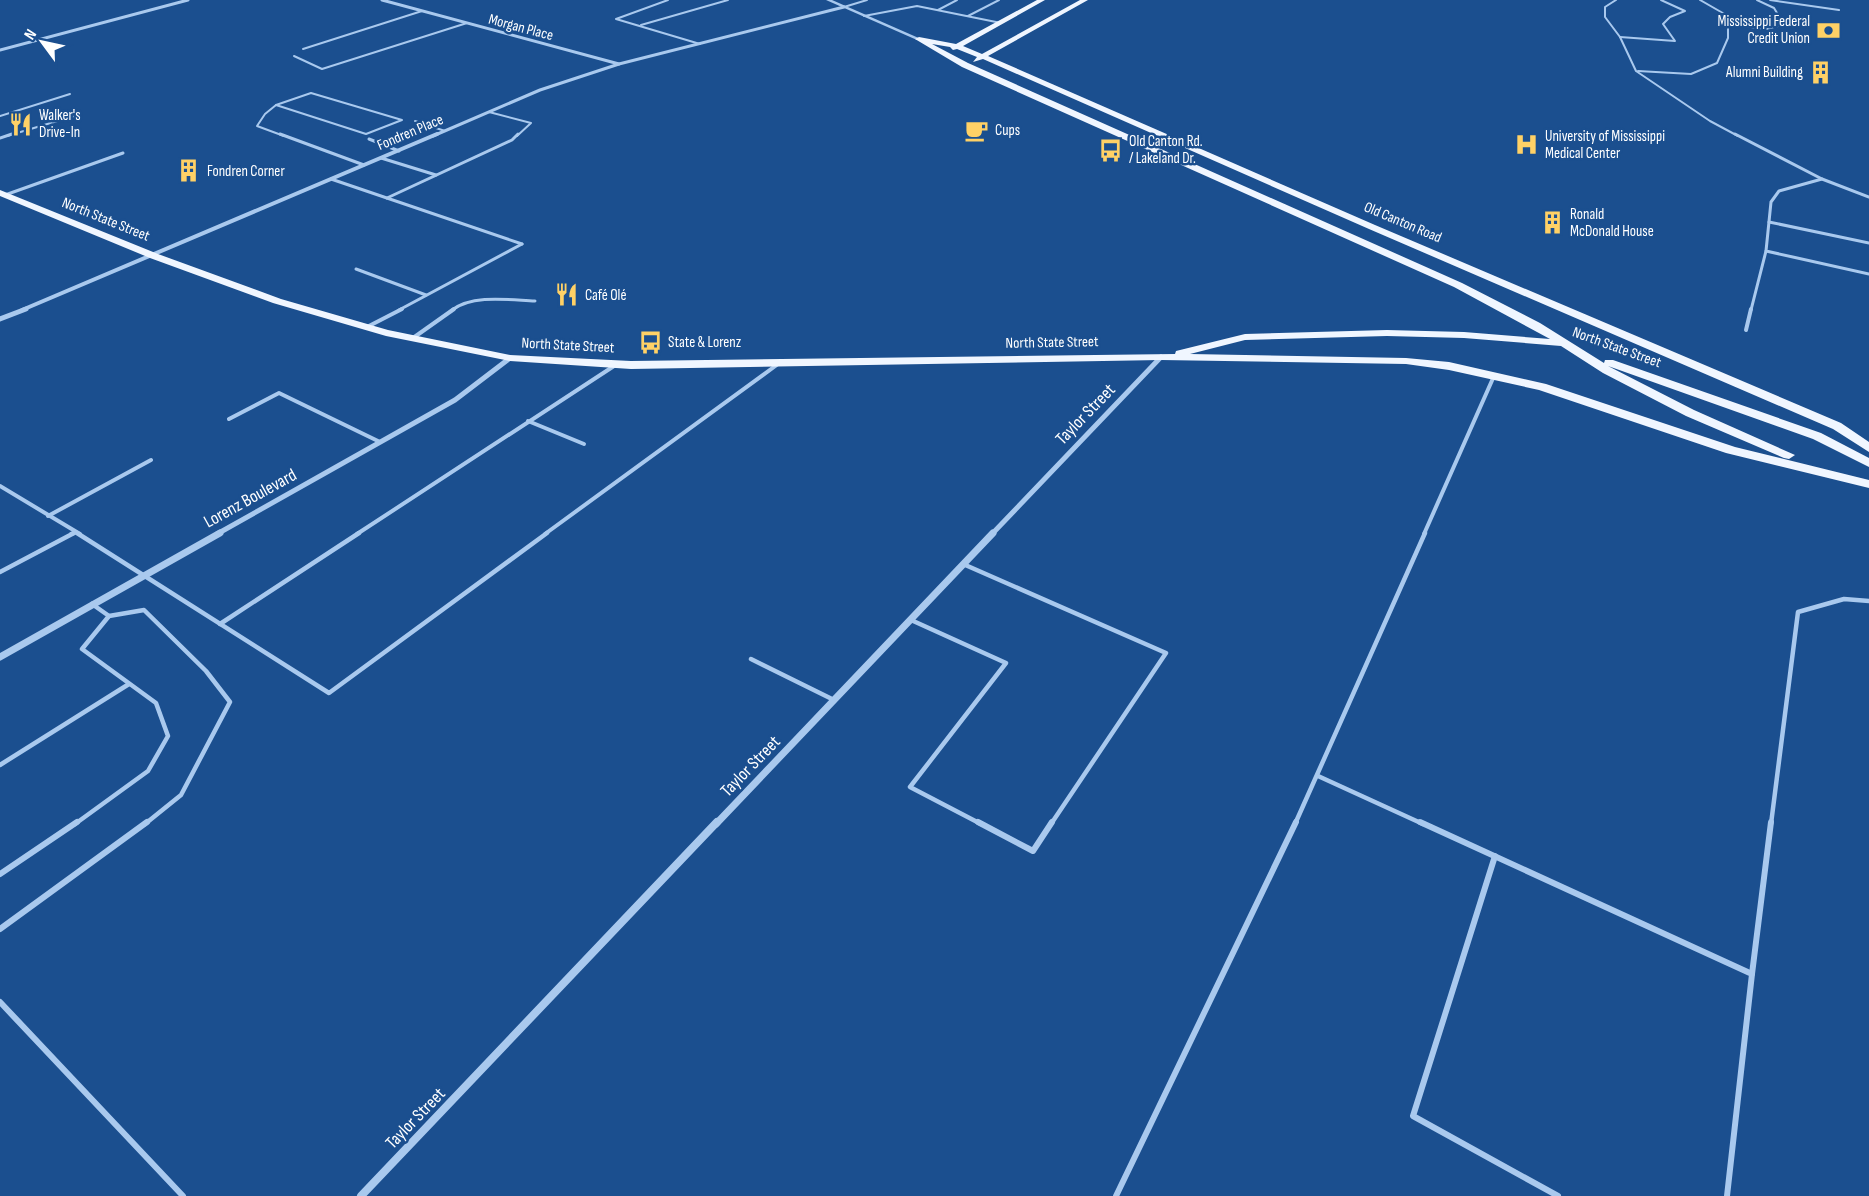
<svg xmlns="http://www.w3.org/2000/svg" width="1869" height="1196" viewBox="0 0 1869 1196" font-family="'Sofia Sans Condensed',sans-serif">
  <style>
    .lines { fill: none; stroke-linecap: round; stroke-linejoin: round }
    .service-far4 { stroke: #a9c9ee; stroke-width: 2 }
    .service-far3 { stroke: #a9c9ee; stroke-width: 3 }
    .service-far2 { stroke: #a9c9ee; stroke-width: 4 }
    .service-far1 { stroke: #a9c9ee; stroke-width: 4.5 }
    .service { stroke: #a9c9ee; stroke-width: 6 }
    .minor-far4 { stroke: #a9c9ee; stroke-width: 3 }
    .minor-far3 { stroke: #a9c9ee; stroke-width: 4 }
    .minor-far2 { stroke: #a9c9ee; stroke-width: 5 }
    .minor-far1 { stroke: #a9c9ee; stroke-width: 7 }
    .minor { stroke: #a9c9ee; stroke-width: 8 }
    .tertiary { fill: #a9c9ee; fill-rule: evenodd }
    .primary { fill: #f0f6ff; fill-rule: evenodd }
    .labels { text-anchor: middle; stroke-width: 5; stroke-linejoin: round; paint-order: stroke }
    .far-poi-label { font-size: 15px; fill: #fff; stroke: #1b4f8f; text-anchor: start }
    .far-street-label { font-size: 15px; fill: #fff; stroke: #1b4f8f }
    .street-label { font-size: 18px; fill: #fff; stroke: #1b4f8f }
  </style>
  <rect width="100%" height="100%" fill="#1b4f8f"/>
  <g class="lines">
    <g class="service-far4">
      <path d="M668 0 616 19 700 44"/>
      <path d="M1616 0 1605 7V17L1620 37 1636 71 1710 121 1738 136"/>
      <path d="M1757 0 1774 8 1780 18"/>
      <path d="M1770 0 1839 10"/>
      <path d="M844 7 867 0"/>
      <path d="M938 10 957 0"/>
      <path d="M864 16 917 6 1001 23"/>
      <path d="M968 16 999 0"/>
      <path d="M1728 24 1766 29 1778 26"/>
      <path d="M641 25 728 0"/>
      <path d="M1620 37 1675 41 1663 24 1670 17 1685 11 1661 0"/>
      <path d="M303 49 422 11"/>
      <path d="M294 56 322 69 467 23"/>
      <path d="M1638 71 1691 74 1717 63 1728 38V16L1700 0"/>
      <path d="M311 93 402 120 366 134 276 105Z"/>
      <path d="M276 105 265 114 257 126 284 136"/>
      <path d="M489 112 531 123 517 136"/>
      <path d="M0 116 70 94"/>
      <path d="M415 121 445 131"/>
      <path d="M7 136 81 114"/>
    </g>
    <g class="service-far3">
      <path d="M280 134 364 165"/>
      <path d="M1735 134 1822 179 1869 197"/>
      <path d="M0 138 12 134"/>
      <path d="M369 139 399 151"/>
      <path d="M381 158 436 175"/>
      <path d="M331 179 522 244"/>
      <path d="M1822 179 1779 191 1771 202 1766 251 1869 274"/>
      <path d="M5 195 123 153"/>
      <path d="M387 198 512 140 518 134"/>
      <path d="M1769 222 1869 243"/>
      <path d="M356 269 426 295"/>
      <path d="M399 310 522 244"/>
      <path d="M452 310C473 294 510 300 535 301"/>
      <path d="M1751 310 1766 251"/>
    </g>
    <g class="service-far2">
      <path d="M367 327 402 309"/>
      <path d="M1746 330 1751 309"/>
      <path d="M413 338 454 309"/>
      <path d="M229 419 279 393 380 442"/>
      <path d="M528 421 584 444"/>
      <path d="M0 486 80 534"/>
      <path d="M48 516 151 460"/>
      <path d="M71 534 74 533"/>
      <path d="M357 534 614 366"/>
      <path d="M545 534 778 364"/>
      <path d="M1424 534 1494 376"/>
    </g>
    <g class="service-far1">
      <path d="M77 533 329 693 547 533"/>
      <path d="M963 564 1166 653 1051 824"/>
      <path d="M0 572 74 533"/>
      <path d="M109 616 144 610 206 671 230 702 181 795 145 824"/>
      <path d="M911 620 1006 663 910 787 981 824"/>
      <path d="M220 624 359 533"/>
      <path d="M751 659 834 700"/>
      <path d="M0 765 129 684"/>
      <path d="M1318 776 1423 824"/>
      <path d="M75 824 148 771 168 736 156 703 82 649 109 616 92 604"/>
      <path d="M1295 824 1425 533"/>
      <path d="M1771 824 1798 612 1844 599 1869 601"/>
    </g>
    <g class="service">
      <path d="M978 822 1033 851 1052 822"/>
      <path d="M1420 822 1752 974 1727 1196"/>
      <path d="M1495 856 1413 1116 1558 1196"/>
      <path d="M0 874 77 822"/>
      <path d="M0 929 147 822"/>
      <path d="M1752 974 1771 822"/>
      <path d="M0 1002 183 1196"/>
      <path d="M1116 1196 1296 822"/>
    </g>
    <g class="minor-far4">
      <path d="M382 0 619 64"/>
      <path d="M0 50 188 0"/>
      <path d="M433 136 540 90 619 64 844 7"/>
    </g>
    <path class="minor-far3" d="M22 310 437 134"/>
    <g class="minor-far2">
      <path d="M0 319 26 309"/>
      <path d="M217 534 455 400 510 358"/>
      <path d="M992 534 1161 357"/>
    </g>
    <g class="minor-far1">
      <path d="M0 657 220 533"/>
      <path d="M716 824 993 533"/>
    </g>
    <path class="minor" d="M361 1196 717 822"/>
    <path class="tertiary" d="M826 0H832L921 39 917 40Z"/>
    <path class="primary" d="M1037 0H1045L963 46 982 54 1080 0H1088L988 56 1375 225 1841 423 1869 442V452L1833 429 1369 229 983 59 973 62 977 57 957 49 953 50 950 47 932 44 968 63 1462 283 1540 323 1604 363 1605 360H1613L1821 433 1869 458V467L1813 439 1608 366 1694 410 1795 455 1789 459 1784 458 1686 416 1603 373 1561 346 1464 338 1387 336 1245 340 1190 354 1406 358 1449 362 1546 384 1735 447 1869 480V488L1726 453 1539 390 1449 370 1406 364 1161 360 631 369 510 361 386 336 273 303 150 258 0 196V190L158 254 281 299 388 330 510 355 631 361 1175 354 1176 351 1245 334 1387 330 1464 332 1550 339 1454 287 962 67 915 39 919 37 956 44Z"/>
  </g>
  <defs>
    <symbol id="bank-bare" viewBox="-9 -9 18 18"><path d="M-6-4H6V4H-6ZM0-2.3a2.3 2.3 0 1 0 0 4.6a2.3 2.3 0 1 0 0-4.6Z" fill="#ffd166" stroke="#1b4f8f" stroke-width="2.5" paint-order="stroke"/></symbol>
    <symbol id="building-bare" viewBox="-9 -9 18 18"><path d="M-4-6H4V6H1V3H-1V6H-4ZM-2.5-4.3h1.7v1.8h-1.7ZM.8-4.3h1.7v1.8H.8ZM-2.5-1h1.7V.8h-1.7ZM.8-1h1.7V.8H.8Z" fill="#ffd166" stroke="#1b4f8f" stroke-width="2.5" paint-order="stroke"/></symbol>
    <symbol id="restaurant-bare" viewBox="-9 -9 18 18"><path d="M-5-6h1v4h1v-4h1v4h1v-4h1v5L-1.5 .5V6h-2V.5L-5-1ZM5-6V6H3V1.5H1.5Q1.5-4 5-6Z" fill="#ffd166" stroke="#1b4f8f" stroke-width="2.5" paint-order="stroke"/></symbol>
    <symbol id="cafe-bare" viewBox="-9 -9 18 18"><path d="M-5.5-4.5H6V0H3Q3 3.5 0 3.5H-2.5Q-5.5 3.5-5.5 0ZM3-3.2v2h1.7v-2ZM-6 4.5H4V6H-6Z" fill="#ffd166" stroke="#1b4f8f" stroke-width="2.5" paint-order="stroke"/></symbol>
    <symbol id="hospital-bare" viewBox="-9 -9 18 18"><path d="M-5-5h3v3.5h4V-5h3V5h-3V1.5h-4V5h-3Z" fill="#ffd166" stroke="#1b4f8f" stroke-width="2.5" paint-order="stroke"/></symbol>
    <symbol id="bus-bare" viewBox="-9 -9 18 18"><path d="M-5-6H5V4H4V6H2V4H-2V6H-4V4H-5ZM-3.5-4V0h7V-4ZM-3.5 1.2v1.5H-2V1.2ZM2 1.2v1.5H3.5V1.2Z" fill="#ffd166" stroke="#1b4f8f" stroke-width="2.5" paint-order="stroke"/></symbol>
  </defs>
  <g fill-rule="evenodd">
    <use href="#bank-bare" x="1812" y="14" width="33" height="33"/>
    <use href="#building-bare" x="1804" y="56" width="33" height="33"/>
    <use href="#restaurant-bare" x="4" y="108" width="33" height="33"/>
    <use href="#cafe-bare" x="960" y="114" width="33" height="33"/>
    <use href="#hospital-bare" x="1510" y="128" width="33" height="33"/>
    <use href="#bus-bare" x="1094" y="134" width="33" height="33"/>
    <use href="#building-bare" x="172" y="154" width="33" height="33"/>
    <use href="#building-bare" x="1536" y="206" width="33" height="33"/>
    <use href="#restaurant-bare" x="550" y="278" width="33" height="33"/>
    <use href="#bus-bare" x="634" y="326" width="33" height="33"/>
  </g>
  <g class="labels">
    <g class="far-poi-label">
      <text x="1810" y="26" text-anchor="end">Mississippi Federal<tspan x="1810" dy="17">Credit Union</tspan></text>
      <text x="1803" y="77" text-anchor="end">Alumni Building</text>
      <text x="39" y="120">Walker's<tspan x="39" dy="17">Drive-In</tspan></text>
      <text x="995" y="135">Cups</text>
      <text x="1545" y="141">University of Mississippi<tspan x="1545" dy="17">Medical Center</tspan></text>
      <text x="1129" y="146">Old Canton Rd.<tspan x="1129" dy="17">/ Lakeland Dr.</tspan></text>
      <text x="207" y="176">Fondren Corner</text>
      <text x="1570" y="219">Ronald<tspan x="1570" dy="17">McDonald House</tspan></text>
      <text x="585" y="300">Café Olé</text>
      <text x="668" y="347">State &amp; Lorenz</text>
    </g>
    <g class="far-street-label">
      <text transform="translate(521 27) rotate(15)" y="5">Morgan Place</text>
      <text transform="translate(410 132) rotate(-23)" y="5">Fondren Place</text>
      <text transform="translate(106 219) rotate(22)" y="5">North State Street</text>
      <text transform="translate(1403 222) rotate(23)" y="5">Old Canton Road</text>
      <text transform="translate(1052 342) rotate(-1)" y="5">North State Street</text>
      <text transform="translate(568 345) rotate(3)" y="5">North State Street</text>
      <text transform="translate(1617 347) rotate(20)" y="5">North State Street</text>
    </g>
    <g class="street-label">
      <text transform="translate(1085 414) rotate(-46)" y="6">Taylor Street</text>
      <text transform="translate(250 498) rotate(-29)" y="6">Lorenz Boulevard</text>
      <text transform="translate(750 766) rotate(-46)" y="6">Taylor Street</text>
      <text transform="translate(415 1118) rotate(-46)" y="6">Taylor Street</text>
    </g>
  </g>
  <g transform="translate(42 42) rotate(303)" stroke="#1b4f8f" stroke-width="4.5" paint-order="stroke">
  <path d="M0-4.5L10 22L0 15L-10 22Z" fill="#ffffff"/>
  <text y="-9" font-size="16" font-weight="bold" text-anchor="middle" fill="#ffffff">N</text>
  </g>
</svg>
